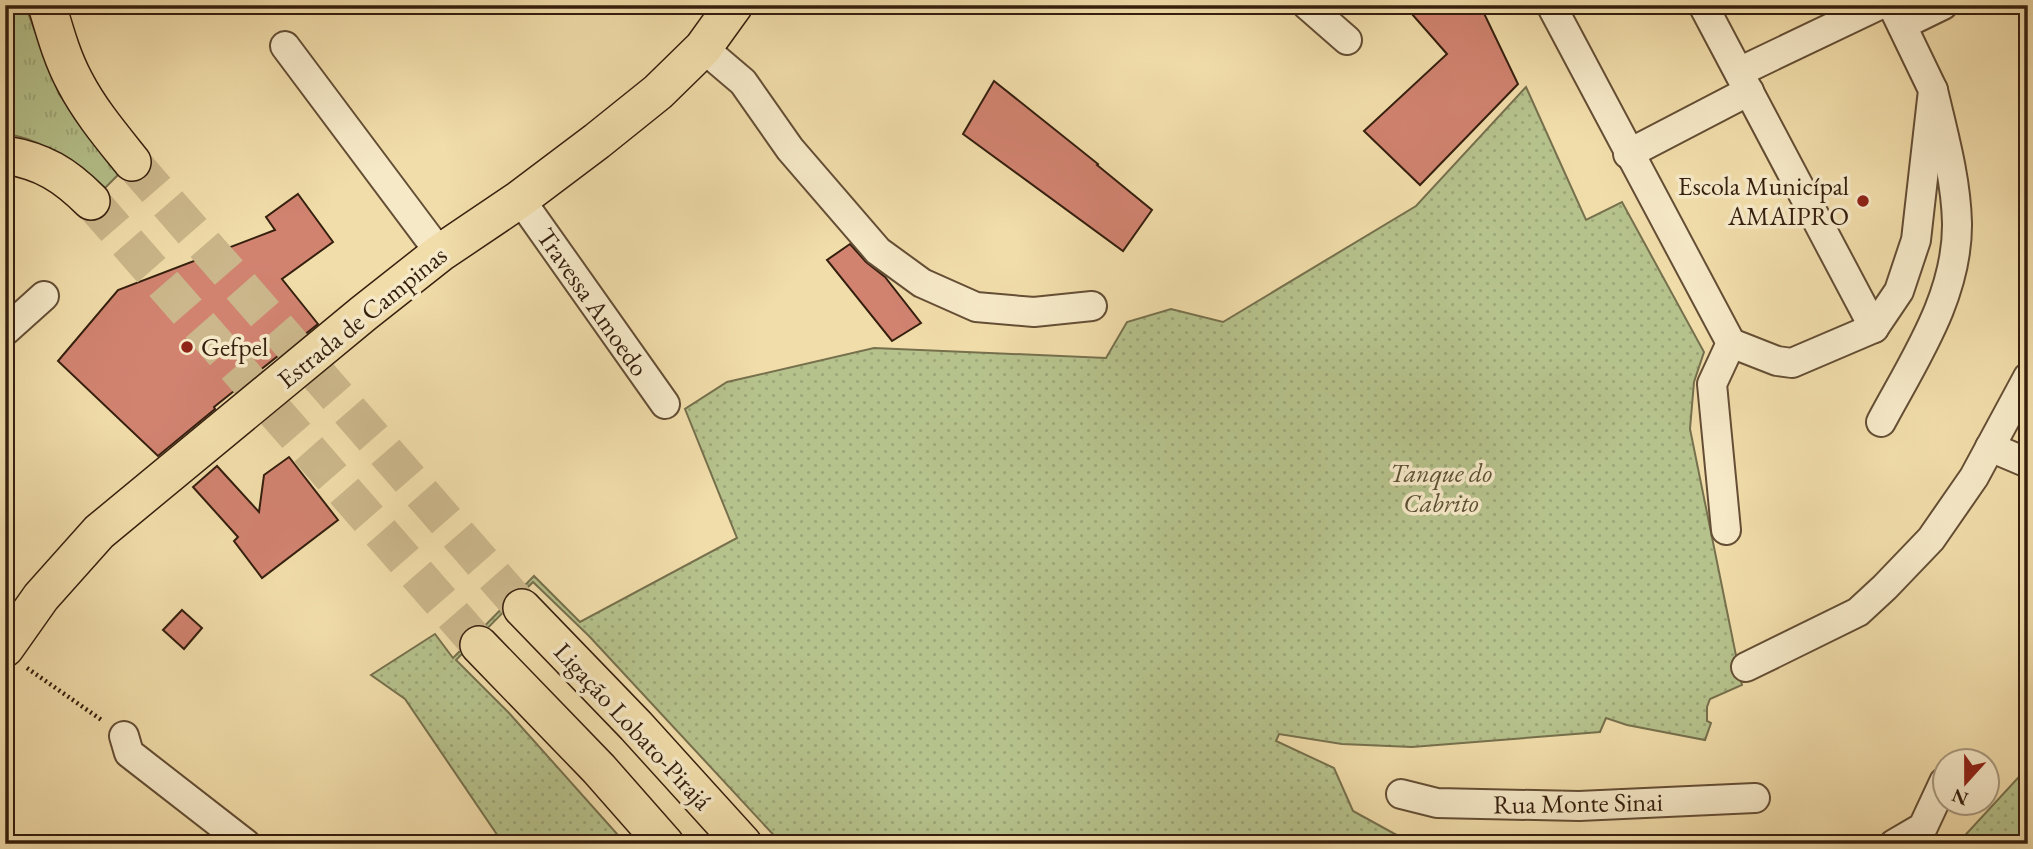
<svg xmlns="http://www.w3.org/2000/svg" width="2033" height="849" viewBox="0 0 2033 849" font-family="'EB Garamond',serif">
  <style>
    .grass { fill: url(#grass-tufts); stroke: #76704d; stroke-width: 2 }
    .park { fill: url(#park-dots); stroke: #76704d; stroke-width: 2 }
    .building { fill: #d18370; stroke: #351f0e; stroke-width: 2 }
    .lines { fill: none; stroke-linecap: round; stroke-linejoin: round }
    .major-tunnel { stroke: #cbb78b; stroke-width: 37; stroke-dasharray: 37 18; stroke-linecap: butt }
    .minor-casing { stroke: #644e35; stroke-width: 32 }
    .major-casing { stroke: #351f0e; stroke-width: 40 }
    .path { stroke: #351f0e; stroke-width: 4.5; stroke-dasharray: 2 3.5; stroke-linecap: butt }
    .minor { stroke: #f6e9c8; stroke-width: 28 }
    .major { stroke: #f1ddaa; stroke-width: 37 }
    .poi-dot { fill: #8f2418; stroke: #f6e9c8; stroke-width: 2.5 }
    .labels { text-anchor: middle; stroke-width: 7; stroke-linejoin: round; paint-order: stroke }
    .poi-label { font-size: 26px; fill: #351f0e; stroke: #f6e9c8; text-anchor: end }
    .street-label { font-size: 26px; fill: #351f0e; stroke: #f6e9c8 }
    .park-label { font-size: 26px; font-style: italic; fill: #5c5034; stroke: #f6e9c8 }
  </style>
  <defs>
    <pattern id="grass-tufts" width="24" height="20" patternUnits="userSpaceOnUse" patternTransform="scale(1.75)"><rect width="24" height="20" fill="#b6c28c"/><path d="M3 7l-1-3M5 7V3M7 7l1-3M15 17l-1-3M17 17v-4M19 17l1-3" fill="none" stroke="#9da678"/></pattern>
    <pattern id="park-dots" width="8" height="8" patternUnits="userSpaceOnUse" patternTransform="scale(1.75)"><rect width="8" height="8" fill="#b6c28c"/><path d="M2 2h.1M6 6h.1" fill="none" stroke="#9da678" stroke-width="1.8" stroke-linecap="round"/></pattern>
  </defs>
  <rect width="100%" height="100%" fill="#f1ddaa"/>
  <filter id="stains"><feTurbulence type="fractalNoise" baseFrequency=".00286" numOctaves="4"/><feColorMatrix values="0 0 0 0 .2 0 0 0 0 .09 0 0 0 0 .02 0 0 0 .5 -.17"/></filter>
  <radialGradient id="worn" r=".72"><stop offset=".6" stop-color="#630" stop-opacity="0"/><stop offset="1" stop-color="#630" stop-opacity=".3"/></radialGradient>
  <path class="grass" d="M5 5H25L59 94 119 174 103 190C73 166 45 138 5 134Z"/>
  <g class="park">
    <path d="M1526 87 1586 220 1622 202 1704 352 1694 382 1690 429 1742 685 1710 699 1707 707V721L1711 723 1705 740 1627 725 1606 718 1600 732 1412 747 1342 744 1279 734 1276 741 1334 768 1353 811 1413 844H782L589 636 533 582 456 660 509 713 626 844H507L498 836 405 699 371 675 435 634 453 658 534 576 580 622 737 538 685 409 727 382 874 348 1106 358 1127 322 1171 309 1223 322 1416 206Z"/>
    <path d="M2028 767V844H1957Z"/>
  </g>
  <g class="building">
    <path d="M1404 5H1480L1518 84 1420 185 1364 131 1447 54Z"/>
    <path d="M994 81 1098 164 1097 165 1152 210 1123 251 963 134Z"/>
    <path d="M298 194 333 242 282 279 318 324 214 407 215 409 158 456 58 361 118 290 275 230 266 217Z"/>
    <path d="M850 244 866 262 885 277 921 323 892 341 827 260Z"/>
    <path d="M289 457 338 520 262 578 234 541 238 537 193 487 217 466 259 512 264 475Z"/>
    <path d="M182 610 202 628 184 649 163 630Z"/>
  </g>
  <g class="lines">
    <g class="major-tunnel">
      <path d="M132 162 522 608"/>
      <path d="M91 201 479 645"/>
    </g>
    <defs>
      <g id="minor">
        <path d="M1307 5 1347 40"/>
        <path d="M1551 5 1731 343 1777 361 1792 363 1874 328"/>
        <path d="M1703 5 1874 328"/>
        <path d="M1902 25 1943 5"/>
        <path d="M285 46 440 253"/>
        <path d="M703 48 743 82 790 149 878 251 922 283 976 307 1034 312 1092 306"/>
        <path d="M1739 72 1879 5"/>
        <path d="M1628 154 1749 91"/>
        <path d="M520 199 665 404"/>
        <path d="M1874 328 1899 291 1916 240 1933 90 1892 5"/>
        <path d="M5 331 44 296"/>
        <path d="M1881 422C1914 360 1958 296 1957 223 1956 178 1943 133 1933 90"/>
        <path d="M1990 447 2028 463"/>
        <path d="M1726 530 1712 384 1731 343"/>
        <path d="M1746 667 1858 612 1885 587 1931 539 1974 477 2028 377"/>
        <path d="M124 736 129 753 246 844"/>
        <path d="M1401 794 1437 803 1579 806 1755 798"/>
        <path d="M1894 844 1923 827 1944 782"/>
      </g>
      <g id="major">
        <path d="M47 5C55 32 62 58 75 82 90 111 112 137 132 162"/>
        <path d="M5 155C43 161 65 175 91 201"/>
        <path d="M522 608 636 726 743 844"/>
        <path d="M479 645 599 769 665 844"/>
        <path d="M5 648 41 597 99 532 364 313 440 253 520 199 597 141 658 92 703 48 734 5"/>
      </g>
    </defs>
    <use href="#minor" class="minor-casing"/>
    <use href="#major" class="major-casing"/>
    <path class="path" d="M27 668 103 721"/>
    <use href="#minor" class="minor"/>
    <use href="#major" class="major"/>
  </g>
  <g class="poi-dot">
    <circle cx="1863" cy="201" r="7"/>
    <circle cx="187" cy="347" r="7"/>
  </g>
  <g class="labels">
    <g class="poi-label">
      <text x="1849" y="195">Escola Municípal<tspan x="1849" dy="30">AMAIPRO</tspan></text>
      <text x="201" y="356" text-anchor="start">Gefpel</text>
    </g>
    <g class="street-label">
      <text transform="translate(593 302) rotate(55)" y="9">Travessa Amoedo</text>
      <text transform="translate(362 317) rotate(-39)" y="9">Estrada de Campinas</text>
      <text transform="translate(633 726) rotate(47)" y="9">Ligação Lobato-Pirajá</text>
      <text transform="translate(1578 803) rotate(-1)" y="9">Rua Monte Sinai</text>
    </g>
    <g class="park-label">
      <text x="1441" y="482">Tanque do<tspan x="1441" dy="30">Cabrito</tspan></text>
    </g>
  </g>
  <rect width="2033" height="849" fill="none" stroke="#f1ddaa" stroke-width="28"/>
  <rect x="7" y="7" width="2019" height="835" fill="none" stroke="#351f0e" stroke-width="3.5"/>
  <rect x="14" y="14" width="2005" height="821" fill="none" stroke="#351f0e" stroke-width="2"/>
  <g transform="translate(1966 782) rotate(201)"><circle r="33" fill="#f6e9c8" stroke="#a9987e" stroke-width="2"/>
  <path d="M0-5L12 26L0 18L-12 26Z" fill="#8f2418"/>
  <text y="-10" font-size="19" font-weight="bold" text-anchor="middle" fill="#351f0e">N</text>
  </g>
  <rect width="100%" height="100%" filter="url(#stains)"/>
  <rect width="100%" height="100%" fill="url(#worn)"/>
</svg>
